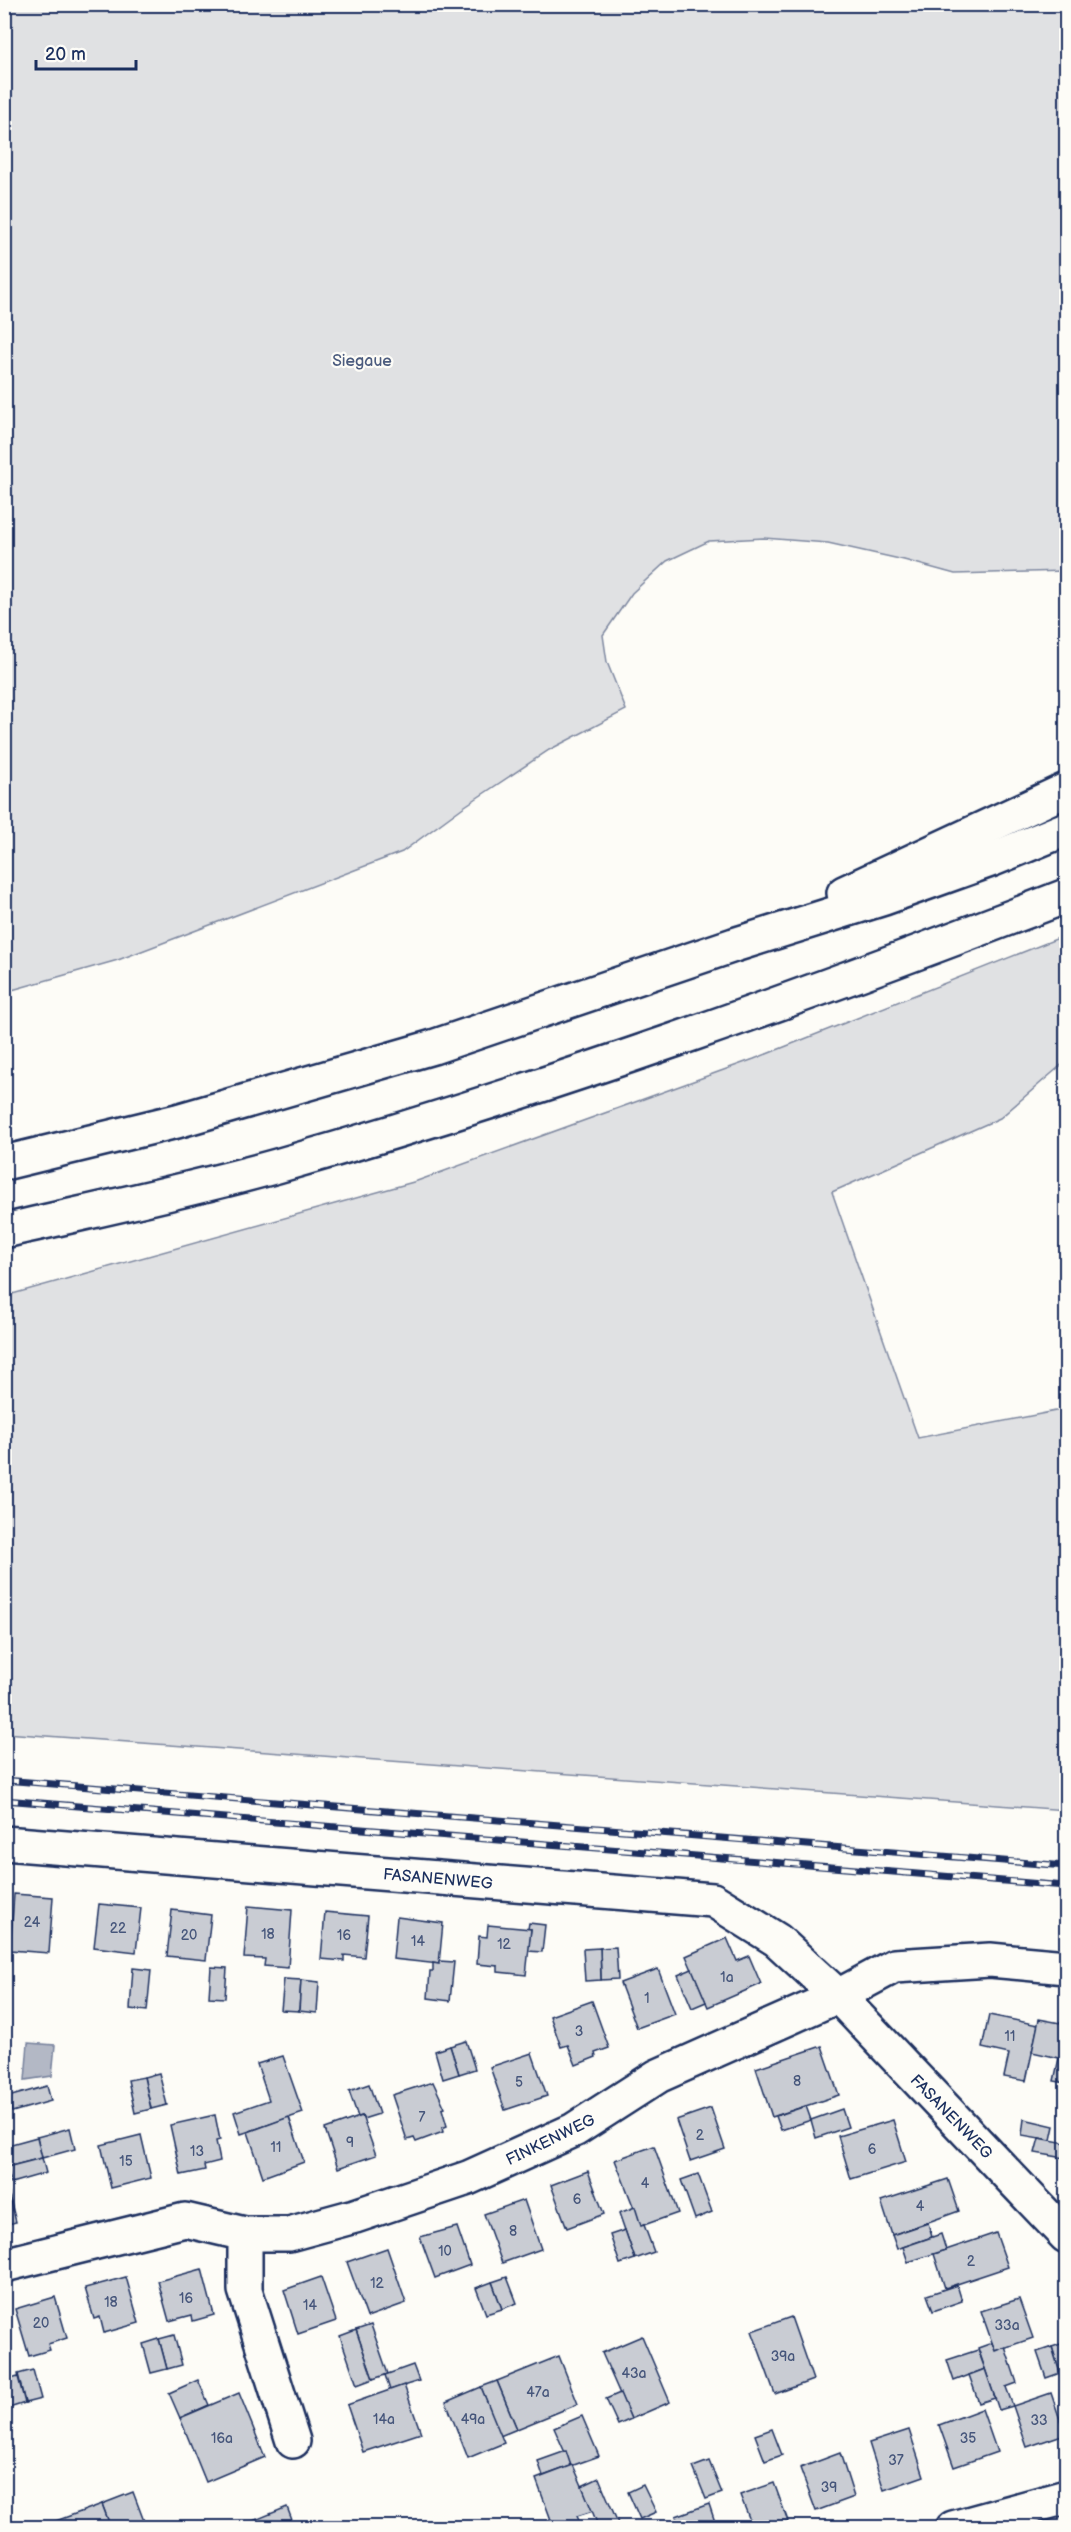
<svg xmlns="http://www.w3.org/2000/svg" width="1071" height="2532" viewBox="0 0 1071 2532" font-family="'Balsamiq Sans',sans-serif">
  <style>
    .green { fill: #e0e1e3; stroke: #7e88a0; stroke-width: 1.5 }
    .water { fill: #b3b8c5; stroke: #76819c; stroke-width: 1.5 }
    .building { fill: #c9ccd3; stroke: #1b2f5e; stroke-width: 1.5 }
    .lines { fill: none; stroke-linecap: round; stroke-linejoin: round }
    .minor-casing { stroke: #1b2f5e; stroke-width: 38 }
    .highway-casing { stroke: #1b2f5e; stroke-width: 38 }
    .minor { stroke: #fdfcf7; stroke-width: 33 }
    .highway { stroke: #fdfcf7; stroke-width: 33 }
    .rail-casing { stroke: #1b2f5e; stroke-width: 7 }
    .rail { stroke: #fdfcf7; stroke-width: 4.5; stroke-dasharray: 14; stroke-linecap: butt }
    .labels { text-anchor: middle; stroke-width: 4.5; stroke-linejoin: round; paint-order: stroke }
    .number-label { font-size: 14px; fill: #46567b }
    .park-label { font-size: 16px; fill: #4c5c7f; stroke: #fdfcf7 }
    .street-label { font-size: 16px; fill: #1b2f5e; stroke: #fdfcf7 }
  </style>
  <rect width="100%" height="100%" fill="#fdfcf7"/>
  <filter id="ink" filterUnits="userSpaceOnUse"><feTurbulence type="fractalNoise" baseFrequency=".0167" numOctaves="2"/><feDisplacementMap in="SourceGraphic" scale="12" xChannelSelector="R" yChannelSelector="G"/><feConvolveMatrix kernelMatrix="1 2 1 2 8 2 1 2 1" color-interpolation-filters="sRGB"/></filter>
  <g filter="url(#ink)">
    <g class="green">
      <path d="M5 4 1066 5V571L955 574 904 560 828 543 764 538 709 541 667 561 632 593 603 635 607 662 626 710 549 750 462 808 402 852 118 960 5 992Z"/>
      <path d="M1066 935V1061L1000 1118 832 1192 918 1438 1066 1409V1810L5 1733V1296L417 1181 754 1059Z"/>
    </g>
    <path class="water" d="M28 2043 55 2045 52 2076 25 2080Z"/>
    <g class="building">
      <path d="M14 1894 53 1897 49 1953 10 1950Z"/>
      <path d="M99 1904 141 1908 136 1952 94 1947Z"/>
      <path d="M248 1906 292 1910 288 1968 264 1966 265 1959 244 1958Z"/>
      <path d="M172 1910 211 1915 206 1960 167 1956Z"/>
      <path d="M325 1912 368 1916 364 1957 344 1955V1961L321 1959Z"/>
      <path d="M397 1917 443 1923 439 1964 393 1959Z"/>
      <path d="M529 1923 545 1925 542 1952 528 1951 531 1929H528Z"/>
      <path d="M488 1925 531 1929 526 1975 498 1972V1966L477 1964 479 1936 487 1937Z"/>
      <path d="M727 1938 737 1961 749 1956 761 1984 708 2007 686 1956Z"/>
      <path d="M4 1946 10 1947 11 1951 9 1977H4Z"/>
      <path d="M616 1947 618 1979 601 1980 600 1948Z"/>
      <path d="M600 1948 601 1980 585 1981 583 1949Z"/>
      <path d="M439 1961 454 1962 450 2001 428 1998 430 1971H433V1963L439 1964Z"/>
      <path d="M211 1967 227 1968 225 1998 209 1997Z"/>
      <path d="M133 1968 151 1970 147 2011 130 2009Z"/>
      <path d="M658 1969 675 2014 637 2028 620 1983Z"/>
      <path d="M692 1969 706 2002 692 2008 678 1975Z"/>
      <path d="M284 1979 301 1980 299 2011 281 2010Z"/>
      <path d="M301 1980 319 1982 317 2013 299 2011Z"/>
      <path d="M592 2001 609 2048 595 2053 596 2057 576 2065 568 2045 561 2047 550 2016Z"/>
      <path d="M989 2015 1038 2025 1026 2081 1004 2077 1009 2054 982 2048Z"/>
      <path d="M1039 2019 1066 2024V2083L1054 2081 1059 2058 1032 2052Z"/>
      <path d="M466 2041 475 2069 459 2074 450 2046Z"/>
      <path d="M450 2046 459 2074 443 2079 435 2051Z"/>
      <path d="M822 2046 839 2095 772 2117 756 2068Z"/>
      <path d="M532 2053 547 2096 505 2110 490 2067Z"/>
      <path d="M283 2056 303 2113 241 2134 234 2112 269 2100 257 2064Z"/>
      <path d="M159 2073 167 2105 151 2109 144 2077Z"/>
      <path d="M144 2077 151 2109 135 2113 128 2080Z"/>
      <path d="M433 2082 445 2108 442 2109 447 2126 442 2128 443 2132 416 2142 414 2138 407 2140 392 2095Z"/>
      <path d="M369 2084 379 2114 363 2119 362 2116 358 2117 349 2091Z"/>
      <path d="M47 2086 51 2101 12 2112 8 2097Z"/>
      <path d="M806 2106 811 2120 781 2130 776 2116Z"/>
      <path d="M711 2108 725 2149 690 2161 676 2120Z"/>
      <path d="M842 2109 848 2127 816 2138 811 2120Z"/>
      <path d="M215 2115 220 2140 216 2141 220 2161 204 2165 205 2170 181 2175 170 2125Z"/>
      <path d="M362 2116 376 2155 338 2168 325 2129Z"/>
      <path d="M289 2117 304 2162 263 2177 248 2132Z"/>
      <path d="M1024 2119 1054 2126 1051 2140 1022 2135Z"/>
      <path d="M893 2120 906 2162 851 2179 838 2136Z"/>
      <path d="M70 2128 75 2149 42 2158 37 2137Z"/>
      <path d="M141 2135 151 2178 111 2188 101 2145Z"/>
      <path d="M37 2137 42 2158 7 2167 4 2146Z"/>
      <path d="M1039 2138 1066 2143 1065 2158 1035 2153Z"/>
      <path d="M654 2146 678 2213 641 2226 615 2160Z"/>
      <path d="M42 2158 46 2173 11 2183 7 2167Z"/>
      <path d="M588 2171 604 2214 567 2228 551 2185Z"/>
      <path d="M698 2174 712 2212 695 2219 681 2180Z"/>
      <path d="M948 2179 959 2211 892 2235 881 2201Z"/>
      <path d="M6 2183 16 2222 4 2225V2184Z"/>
      <path d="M524 2200 541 2249 502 2263 484 2214Z"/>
      <path d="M635 2207 641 2226 644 2225 654 2252 635 2259 619 2213Z"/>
      <path d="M928 2223 932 2237 897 2249 892 2235Z"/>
      <path d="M457 2227 470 2265 435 2278 420 2237Z"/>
      <path d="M625 2230 635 2259 620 2264 610 2235Z"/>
      <path d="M996 2233 1008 2267 945 2288 934 2254Z"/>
      <path d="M941 2234 946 2250 908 2262 903 2247Z"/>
      <path d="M387 2248 406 2303 367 2317 347 2262Z"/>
      <path d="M202 2269 214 2315 193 2321 192 2315 169 2321 158 2281Z"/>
      <path d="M126 2277 139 2323 104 2333 100 2317 94 2319 85 2288Z"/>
      <path d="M321 2277 336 2321 298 2334 284 2290Z"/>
      <path d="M507 2277 517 2303 502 2309 492 2282Z"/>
      <path d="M492 2282 502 2309 486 2314 476 2288Z"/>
      <path d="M957 2285 962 2301 933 2311 927 2295Z"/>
      <path d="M55 2297 67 2338 48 2344 50 2350 29 2356 15 2309Z"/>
      <path d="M1019 2299 1033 2338 995 2351 981 2311Z"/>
      <path d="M791 2317 813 2380 775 2394 752 2331Z"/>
      <path d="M371 2325 388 2374 373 2379 356 2330Z"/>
      <path d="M356 2330 373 2379 357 2385 340 2336Z"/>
      <path d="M174 2335 182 2365 167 2369 159 2339Z"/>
      <path d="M642 2336 670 2402 631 2419 602 2353Z"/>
      <path d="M159 2339 167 2369 151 2373 143 2344Z"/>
      <path d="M1066 2342V2371L1060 2373 1052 2347Z"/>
      <path d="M992 2343 995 2351 1005 2347 1017 2383 1006 2387 1013 2406 999 2410 978 2348Z"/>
      <path d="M1052 2347 1060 2373 1046 2378 1037 2352Z"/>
      <path d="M978 2350 985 2369 954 2381 947 2360Z"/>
      <path d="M559 2356 578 2404 517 2429 497 2381Z"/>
      <path d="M413 2365 419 2381 390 2390 385 2375Z"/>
      <path d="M985 2369 995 2398 979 2403 969 2375Z"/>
      <path d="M33 2370 41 2399 25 2403 18 2374Z"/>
      <path d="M18 2377 25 2403 9 2408 4 2381Z"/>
      <path d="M198 2380 209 2405 180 2418 169 2393Z"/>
      <path d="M497 2381 517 2429 500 2436 481 2387Z"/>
      <path d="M404 2385 421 2433 363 2452 347 2405Z"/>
      <path d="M481 2387 504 2443 468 2458 446 2402Z"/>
      <path d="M239 2393 265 2457 206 2482 180 2418Z"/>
      <path d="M620 2393 631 2419 618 2425 606 2399Z"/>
      <path d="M1051 2393 1065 2434 1027 2447 1013 2406Z"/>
      <path d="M982 2409 997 2452 954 2467 939 2425Z"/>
      <path d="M582 2416 599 2456 571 2466 554 2428Z"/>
      <path d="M772 2429 782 2455 765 2461 755 2435Z"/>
      <path d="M909 2430 924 2476 884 2490 869 2443Z"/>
      <path d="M566 2451 571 2466 543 2476 538 2461Z"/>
      <path d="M840 2453 854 2497 816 2511 800 2468Z"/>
      <path d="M709 2461 722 2493 706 2499 693 2467Z"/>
      <path d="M573 2465 593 2511 577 2516 580 2523 567 2528H554L536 2479Z"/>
      <path d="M599 2478 620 2528H599L582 2486Z"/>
      <path d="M774 2483 788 2521 769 2528H753L740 2495Z"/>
      <path d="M643 2485 656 2512 640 2519 628 2492Z"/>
      <path d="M133 2492 144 2521 127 2528H111L102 2504Z"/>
      <path d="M102 2504 111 2528H37Z"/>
      <path d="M709 2504 717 2528H680L676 2516Z"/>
      <path d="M287 2507 295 2528H236Z"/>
    </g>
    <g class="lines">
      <defs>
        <g id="minor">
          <path d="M4 1843 713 1900 777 1940 838 1996 1066 2236"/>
          <path d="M245 2234V2290L293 2441"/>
          <path d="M4 2265 185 2220 245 2234H289L355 2216 468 2178 574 2130 658 2076 838 1996 894 1966 990 1960 1066 1967"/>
          <path d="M953 2528 1066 2497"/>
        </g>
        <g id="highway">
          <path d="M844 893 1066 790"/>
          <path d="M4 1163 177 1121 433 1047 734 945 884 898 993 859 1066 829"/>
          <path d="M4 1231C95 1210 187 1191 277 1166 545 1090 807 996 1066 896"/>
        </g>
      </defs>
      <use href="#minor" class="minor-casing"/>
      <use href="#highway" class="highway-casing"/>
      <use href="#minor" class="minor"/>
      <use href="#highway" class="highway"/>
      <defs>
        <g id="rail">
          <path d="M4 1780 1066 1866"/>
          <path d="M4 1800 1066 1886"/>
        </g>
      </defs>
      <use href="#rail" class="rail-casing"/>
      <use href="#rail" class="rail"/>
    </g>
  </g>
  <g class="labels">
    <g class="number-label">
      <text x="32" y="1927">24</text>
      <text x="118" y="1933">22</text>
      <text x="268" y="1939">18</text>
      <text x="189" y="1940">20</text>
      <text x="344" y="1940">16</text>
      <text x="418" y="1946">14</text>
      <text x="504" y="1949">12</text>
      <text x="727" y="1982">1a</text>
      <text x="647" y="2003">1</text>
      <text x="579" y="2036">3</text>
      <text x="1010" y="2041">11</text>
      <text x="797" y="2086">8</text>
      <text x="519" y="2087">5</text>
      <text x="422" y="2122">7</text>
      <text x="700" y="2140">2</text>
      <text x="350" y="2147">9</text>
      <text x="276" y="2152">11</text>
      <text x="872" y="2154">6</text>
      <text x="197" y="2156">13</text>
      <text x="126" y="2166">15</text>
      <text x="645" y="2188">4</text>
      <text x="577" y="2204">6</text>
      <text x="920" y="2211">4</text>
      <text x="513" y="2236">8</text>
      <text x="445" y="2256">10</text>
      <text x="971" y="2266">2</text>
      <text x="377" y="2288">12</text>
      <text x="186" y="2303">16</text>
      <text x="111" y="2307">18</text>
      <text x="310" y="2310">14</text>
      <text x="41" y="2328">20</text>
      <text x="1007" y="2330">33a</text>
      <text x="783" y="2361">39a</text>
      <text x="634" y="2378">43a</text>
      <text x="538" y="2397">47a</text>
      <text x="384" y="2424">14a</text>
      <text x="473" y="2424">49a</text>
      <text x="1039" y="2425">33</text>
      <text x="222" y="2443">16a</text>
      <text x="968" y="2443">35</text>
      <text x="896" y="2465">37</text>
      <text x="829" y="2492">39</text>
    </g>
    <g class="park-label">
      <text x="362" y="366">Siegaue</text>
    </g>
    <g class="street-label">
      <text transform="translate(438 1878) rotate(5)" y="6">FASANENWEG</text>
      <text transform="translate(952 2116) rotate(46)" y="6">FASANENWEG</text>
      <text transform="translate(550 2139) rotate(-26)" y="6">FINKENWEG</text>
    </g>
  </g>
  <rect width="1071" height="2532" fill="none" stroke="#fdfcf7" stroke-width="24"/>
  <rect x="12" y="12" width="1047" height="2508" fill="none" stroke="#1b2f5e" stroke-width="2" filter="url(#ink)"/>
  <path d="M36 60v9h100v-9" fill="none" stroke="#1b2f5e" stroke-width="3"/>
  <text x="45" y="60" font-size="18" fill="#1b2f5e" stroke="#fdfcf7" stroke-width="4.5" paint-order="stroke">20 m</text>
</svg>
